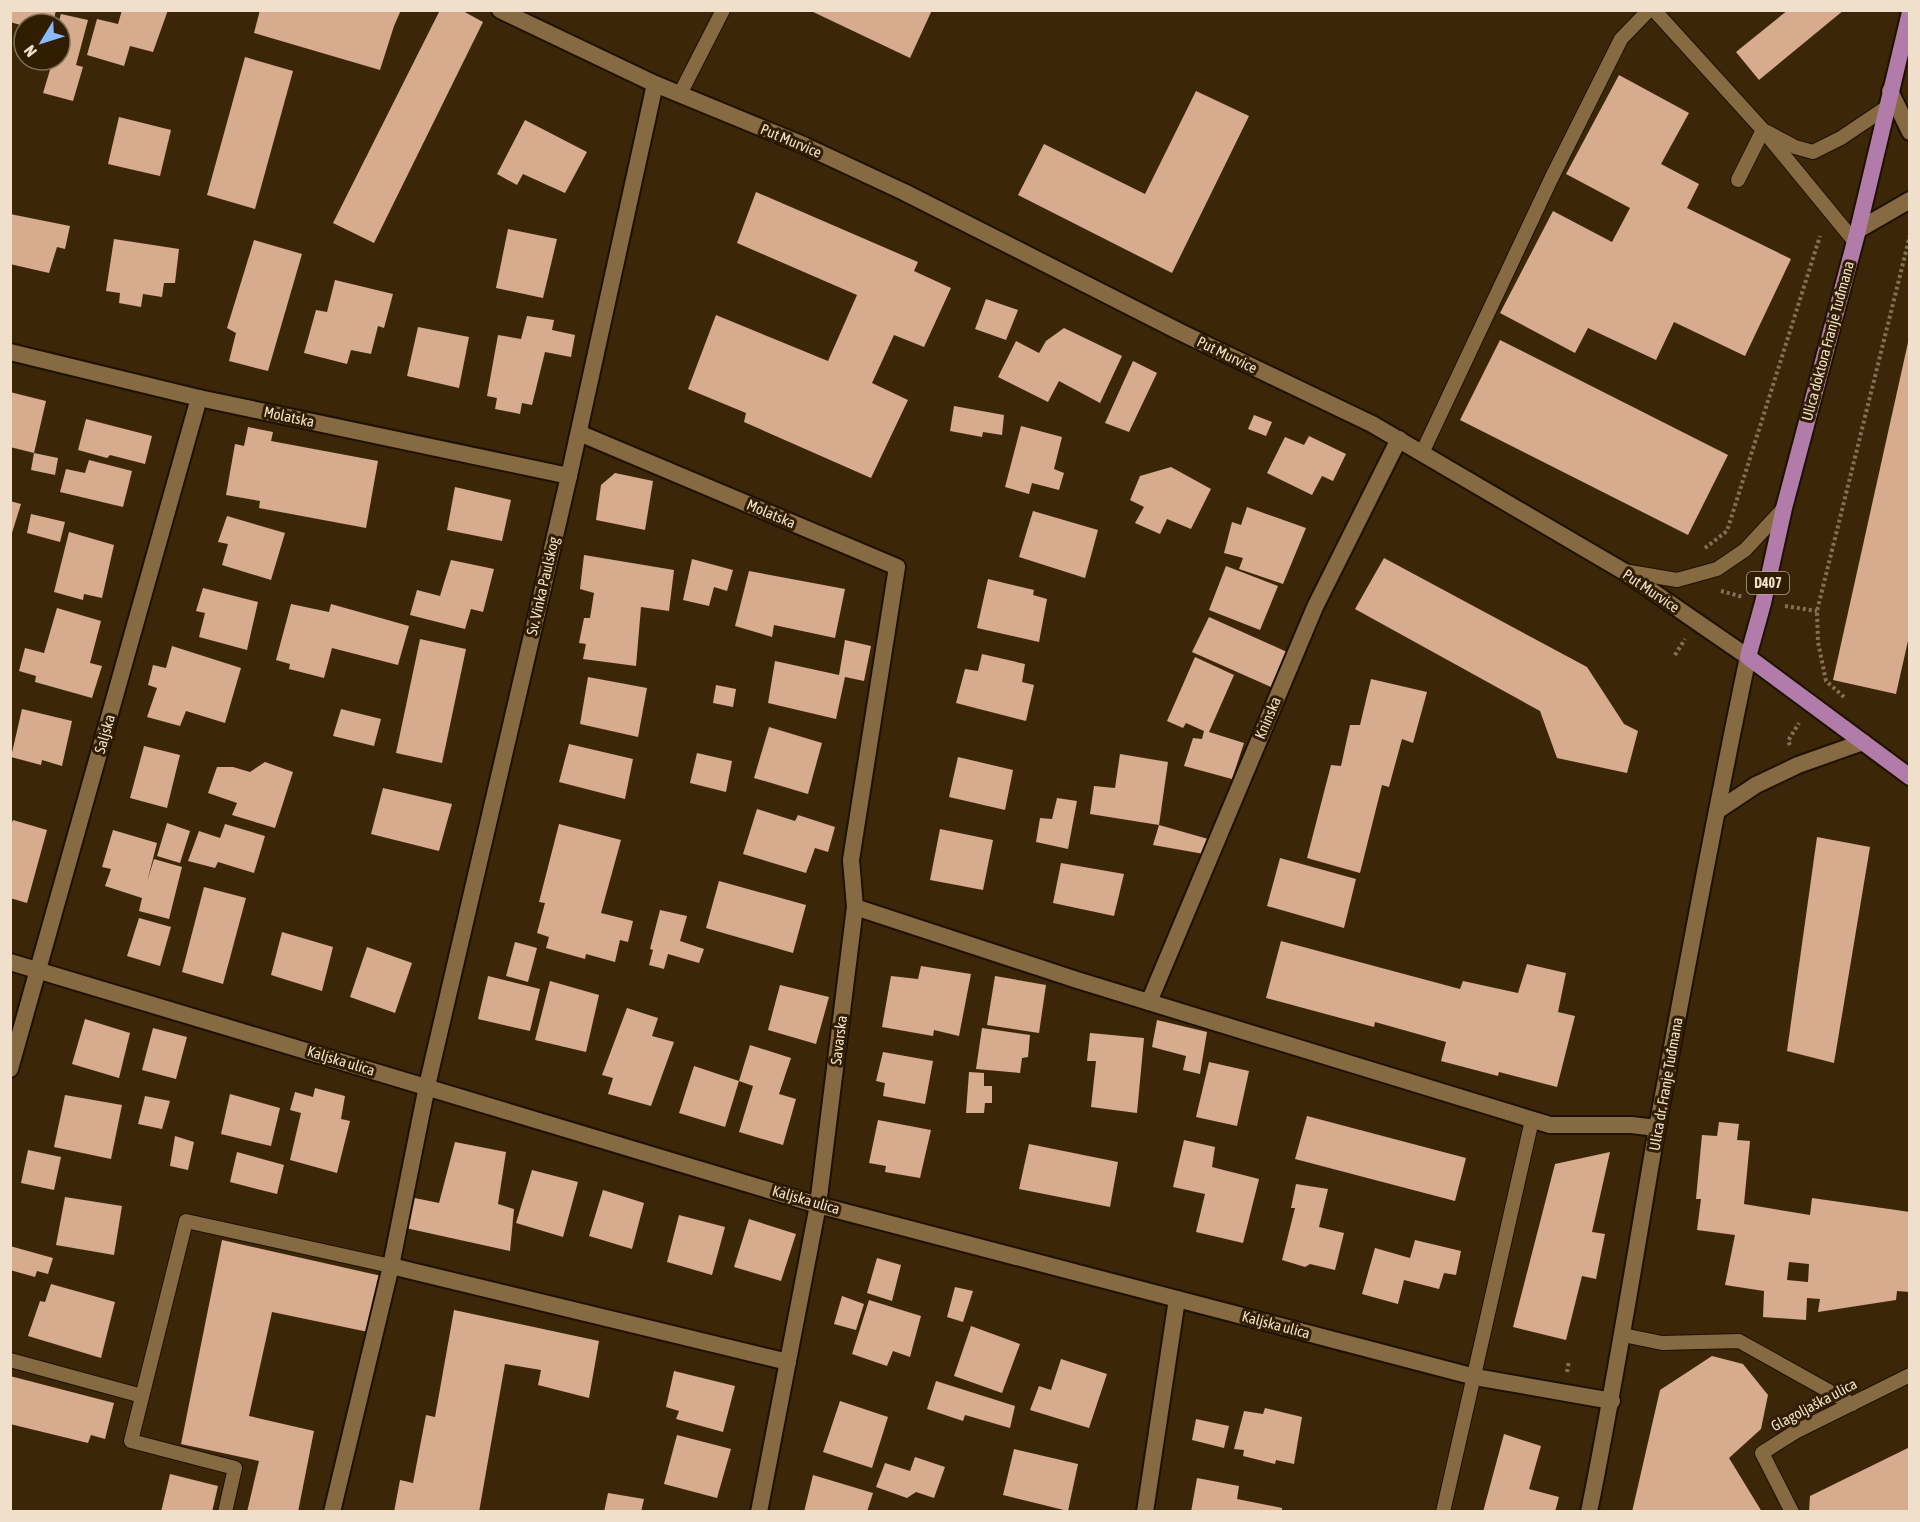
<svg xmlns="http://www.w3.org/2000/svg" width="1920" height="1522" viewBox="0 0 1920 1522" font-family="'Asap Condensed',sans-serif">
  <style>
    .building { fill: #d7ab8d; fill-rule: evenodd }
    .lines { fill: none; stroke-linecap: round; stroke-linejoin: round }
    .service-casing { stroke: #1e1100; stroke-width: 16 }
    .minor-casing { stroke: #1e1100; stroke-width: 20 }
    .secondary-casing { stroke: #1e1100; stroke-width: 20 }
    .primary-casing { stroke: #1e1100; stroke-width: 20 }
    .path { stroke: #837156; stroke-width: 4; stroke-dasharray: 3 3; stroke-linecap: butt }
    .service { stroke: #866a42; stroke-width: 14 }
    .minor { stroke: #866a42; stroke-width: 16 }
    .secondary { stroke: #866a42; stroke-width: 16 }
    .primary { stroke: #b27caa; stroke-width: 16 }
    .labels { text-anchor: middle; stroke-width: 6; stroke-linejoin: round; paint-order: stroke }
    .shield { fill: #311e00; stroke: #b7a68e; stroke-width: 1.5 }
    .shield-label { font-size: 14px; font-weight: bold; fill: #f0e0cb }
    .street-label { font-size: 15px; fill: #f0e0cb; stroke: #311e00 }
  </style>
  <rect width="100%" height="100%" fill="#3b2708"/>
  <g class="building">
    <path d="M10 10H56L53 24H24V26L10 22Z"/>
    <path d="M122 10H168L153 52 130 46 124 66 87 55 97 19 118 24Z"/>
    <path d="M260 10H401L394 26 380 70 254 33Z"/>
    <path d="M440 10H461L483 22 374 243 333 223Z"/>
    <path d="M809 10H932L910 58Z"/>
    <path d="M1788 10H1844L1759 80 1736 52Z"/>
    <path d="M61 14 88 20 76 65 83 67 73 101 43 93 53 60H60V24H58Z"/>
    <path d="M245 57 293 71 255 209 207 195Z"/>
    <path d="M1619 75 1689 113 1661 164 1699 184 1687 208 1791 259 1745 356 1674 322 1656 360 1588 328 1575 353 1500 313 1553 211 1612 242 1630 208 1566 174Z"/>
    <path d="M1196 91 1249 116 1172 273 1018 195 1044 144 1145 194Z"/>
    <path d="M119 117 171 130 160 176 108 164Z"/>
    <path d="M525 120 587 152 565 193 523 174 517 185 497 174Z"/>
    <path d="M756 192 918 262 914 271 951 288 924 347 894 335 872 383 908 400 871 478 744 422 746 413 688 389 716 315 828 361 857 295 737 243Z"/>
    <path d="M10 214 70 226 65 249 57 247 49 273 10 264Z"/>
    <path d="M508 229 557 239 543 298 496 288Z"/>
    <path d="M114 239 179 249 175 283H164L162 297 143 294 141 307 119 303 120 293 106 291Z"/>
    <path d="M254 240 302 254 268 371 229 361 236 333 227 328Z"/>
    <path d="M335 280 393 294 384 328 378 326 371 354 351 350 347 364 304 353 316 310 327 312Z"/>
    <path d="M986 299 1018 310 1006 340 975 329Z"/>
    <path d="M527 316 554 320 552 330 575 335 571 357 545 352 532 405 522 403 520 414 495 409 497 398 487 396 498 335 521 339Z"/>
    <path d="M418 327 469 337 459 388 407 376Z"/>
    <path d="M1064 328 1122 356 1100 403 1059 381 1048 402 998 377 1016 341 1039 353 1046 341Z"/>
    <path d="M1909 338 1910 632 1896 694 1833 680Z"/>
    <path d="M1500 340 1728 455 1688 535 1460 420Z"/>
    <path d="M1133 361 1157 373 1129 432 1105 423Z"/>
    <path d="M10 392 46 401 34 453 10 447Z"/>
    <path d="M954 406 1004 415 1002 435 983 432 982 437 950 431Z"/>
    <path d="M1254 415 1272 422 1266 436 1248 429Z"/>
    <path d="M86 419 152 436 145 464 110 455 107 458 78 450Z"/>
    <path d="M1021 426 1062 437 1054 469 1064 473 1059 490 1032 483 1029 494 1005 487Z"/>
    <path d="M248 427 273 432 271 441 378 461 366 528 259 508 260 501 226 495 235 444 244 446Z"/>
    <path d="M1309 436 1346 454 1333 481 1322 476 1312 495 1267 473 1285 437 1304 445Z"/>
    <path d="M34 453 58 458 55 475 31 470Z"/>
    <path d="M89 460 132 471 123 507 60 492 66 469 85 473Z"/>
    <path d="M1171 467 1211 489 1191 529 1167 519 1160 534 1135 523 1144 507 1130 500 1140 476Z"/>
    <path d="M615 473 653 481 645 530 596 520 601 485Z"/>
    <path d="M455 487 511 500 502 541 447 530Z"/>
    <path d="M10 501 21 504 11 536H10Z"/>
    <path d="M1247 507 1306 528 1283 584 1239 569 1243 558 1224 553 1232 522 1241 525Z"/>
    <path d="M1033 511 1098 530 1085 578 1019 557Z"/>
    <path d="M31 514 65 522 60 542 27 533Z"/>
    <path d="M227 516 285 533 271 580 222 565 228 544 218 542Z"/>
    <path d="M69 532 114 545 102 598 84 594 83 600 54 592Z"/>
    <path d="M584 555 674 570 669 611 641 607 636 666 583 659 586 644 579 643 584 618H590L594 593 580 589Z"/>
    <path d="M1384 558 1587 667 1624 724 1638 731 1627 773 1557 758 1540 711 1355 609Z"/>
    <path d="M692 559 733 570 727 591 714 587 709 606 683 600Z"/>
    <path d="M451 560 494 569 483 612 471 609 465 629 410 615 417 590 440 596Z"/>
    <path d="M1226 566 1278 586 1260 630 1209 610Z"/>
    <path d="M749 571 845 589 835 638 774 625 772 637 735 626Z"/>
    <path d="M988 579 1034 590 1033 595 1047 599 1039 642 977 628Z"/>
    <path d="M203 588 258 602 247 650 199 637 205 613 196 611Z"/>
    <path d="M291 604 329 612 331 604 409 626 398 665 332 648 324 678 289 669 290 664 276 660Z"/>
    <path d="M57 608 101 621 90 663 102 666 92 698 35 682 36 676 19 671 25 648 44 653Z"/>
    <path d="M1209 617 1287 652 1271 687 1192 652Z"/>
    <path d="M420 639 466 649 442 763 396 753Z"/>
    <path d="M845 640 871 646 864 681 845 677 836 719 768 703 775 661 839 675Z"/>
    <path d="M172 646 241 668 225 723 186 711 180 726 147 717 157 688 148 685 153 665 166 668Z"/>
    <path d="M982 654 1025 664 1022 682 1034 685 1026 721 956 703 965 669 978 671Z"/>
    <path d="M1195 657 1234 675 1209 732 1244 743 1232 779 1184 766 1193 738 1202 739 1204 731 1186 723 1183 728 1167 721Z"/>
    <path d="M588 677 647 688 638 737 580 724Z"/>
    <path d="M1371 679 1427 692 1413 743 1402 739 1389 787 1382 785 1360 873 1307 858 1331 765 1341 766 1350 725H1360Z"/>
    <path d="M716 685 736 689 733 707 713 703Z"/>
    <path d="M22 709 72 721 62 766 42 760 41 765 11 757Z"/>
    <path d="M341 709 381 719 374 746 333 736Z"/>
    <path d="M769 727 822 743 808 794 754 778Z"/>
    <path d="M569 744 633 759 625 799 559 782Z"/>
    <path d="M144 746 180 755 167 808 130 798Z"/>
    <path d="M697 753 732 761 726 792 690 783Z"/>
    <path d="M1120 754 1168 762 1159 825 1208 839 1204 854 1153 845 1159 825 1090 814 1094 786 1115 788Z"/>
    <path d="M958 757 1013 770 1005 810 949 797Z"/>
    <path d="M265 762 293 772 275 828 232 815 237 803 208 793 217 767H233L250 772Z"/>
    <path d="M383 788 452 804 439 851 371 834Z"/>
    <path d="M1057 798 1077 801 1068 849 1036 842 1040 818 1052 819Z"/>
    <path d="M757 809 795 821 798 815 835 827 828 852 815 848 806 873 743 854Z"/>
    <path d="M13 820 47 830 27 903 10 898V827Z"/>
    <path d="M167 823 190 831 180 863 157 856Z"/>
    <path d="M225 824 265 836 254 873 218 862 215 868 188 861 199 831 220 838Z"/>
    <path d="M559 824 621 840 601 913 633 921 628 942 620 940 615 962 586 954 585 959 546 948 549 937 537 933 545 903 539 902Z"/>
    <path d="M940 829 993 840 983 890 930 880Z"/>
    <path d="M113 830 157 843 147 882 154 859 182 867 169 919 139 911 142 898 105 886 111 869 102 867Z"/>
    <path d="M1817 837 1870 847 1834 1063 1787 1051Z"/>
    <path d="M1280 858 1356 879 1344 928 1267 906Z"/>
    <path d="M1061 863 1124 874 1114 916 1053 903Z"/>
    <path d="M719 881 806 905 793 953 706 928Z"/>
    <path d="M204 887 246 898 223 984 182 972Z"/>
    <path d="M660 910 687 916 680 941 704 949 699 963 668 954 664 969 649 965 653 950 650 949Z"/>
    <path d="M139 918 171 927 160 966 127 956Z"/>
    <path d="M282 932 333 947 322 991 271 975Z"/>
    <path d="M1281 941 1460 989 1463 981 1518 993 1527 964 1566 973 1558 1012 1575 1016 1557 1087 1499 1072 1498 1076 1441 1061 1446 1042 1375 1022 1374 1027 1266 998Z"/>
    <path d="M515 942 537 948 528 982 506 976Z"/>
    <path d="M367 947 412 963 395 1013 350 997Z"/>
    <path d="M921 966 971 974 959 1036 934 1030 933 1036 882 1027 891 976 918 979Z"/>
    <path d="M488 976 540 989 530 1031 478 1019Z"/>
    <path d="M995 976 1046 985 1039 1033 987 1025Z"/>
    <path d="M550 981 599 995 586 1052 535 1040Z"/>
    <path d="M780 985 829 997 816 1044 768 1030Z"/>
    <path d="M627 1008 658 1018 652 1036 674 1042 651 1106 608 1094 613 1078 602 1075Z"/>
    <path d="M85 1019 130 1033 119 1078 72 1064Z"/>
    <path d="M1157 1020 1207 1032 1200 1074 1183 1070 1186 1056 1152 1047Z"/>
    <path d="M153 1028 187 1037 176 1079 142 1070Z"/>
    <path d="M982 1028 1030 1035 1028 1057 1022 1058 1020 1073 976 1069Z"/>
    <path d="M1090 1033 1144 1038 1137 1113 1091 1107 1096 1061H1087Z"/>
    <path d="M750 1045 791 1058 779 1094 796 1099 783 1145 739 1132 753 1086 739 1081Z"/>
    <path d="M883 1052 933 1061 925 1104 883 1096 885 1083 876 1081Z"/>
    <path d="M1209 1062 1249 1071 1237 1126 1196 1117Z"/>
    <path d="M694 1066 739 1081 725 1127 679 1113Z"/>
    <path d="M969 1072 984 1073V1086H992V1103H985L984 1113H966Z"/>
    <path d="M315 1088 345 1096 341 1119 350 1121 337 1173 290 1160 301 1113 290 1110 295 1092 313 1097Z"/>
    <path d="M230 1094 280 1108 271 1146 221 1134Z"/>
    <path d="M65 1095 122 1105 111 1159 54 1147Z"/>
    <path d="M145 1096 170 1101 162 1129 138 1124Z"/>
    <path d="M1307 1116 1466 1158 1455 1201 1295 1159Z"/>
    <path d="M878 1120 931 1130 920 1178 885 1172 886 1166 869 1163Z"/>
    <path d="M1719 1122 1739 1124 1737 1140 1750 1141 1744 1204 1810 1215 1812 1198 1910 1212V1292L1897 1291 1896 1300 1818 1312 1820 1299 1807 1298 1806 1320 1763 1317 1764 1291 1725 1285 1735 1235 1697 1230 1701 1199H1696L1702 1135 1717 1136ZM1789 1262 1809 1264 1808 1282 1787 1280Z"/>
    <path d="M175 1136 194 1142 188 1170 170 1166Z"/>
    <path d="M1184 1140 1215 1147 1212 1167 1259 1179 1243 1243 1196 1232 1205 1194 1173 1187Z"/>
    <path d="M455 1142 506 1152 498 1204 514 1209 510 1251 401 1227 410 1197 439 1203Z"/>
    <path d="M1029 1144 1118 1162 1110 1207 1019 1189Z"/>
    <path d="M28 1150 61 1157 54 1190 21 1183Z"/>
    <path d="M237 1152 284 1165 277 1194 230 1182Z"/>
    <path d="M1610 1152 1592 1232 1605 1234 1596 1279 1582 1276 1566 1340 1513 1327 1555 1164Z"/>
    <path d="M532 1170 578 1182 563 1237 516 1223Z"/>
    <path d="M1296 1184 1328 1189 1319 1227 1344 1233 1335 1270 1310 1264 1305 1267 1282 1260 1295 1208H1291Z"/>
    <path d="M603 1190 644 1203 632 1249 589 1236Z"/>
    <path d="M65 1197 122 1206 114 1255 56 1245Z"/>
    <path d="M679 1215 725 1227 712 1275 667 1262Z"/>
    <path d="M749 1219 796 1234 781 1281 734 1267Z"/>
    <path d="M222 1240 386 1277 373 1333 272 1312 249 1416 314 1431 298 1512H247L259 1461 181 1444Z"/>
    <path d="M1415 1240 1461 1251 1456 1275 1444 1273 1439 1289 1404 1280 1398 1304 1362 1294 1375 1248 1410 1258Z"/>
    <path d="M10 1246 53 1258 48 1274 37 1271 35 1277 10 1270Z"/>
    <path d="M877 1258 901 1265 892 1301 867 1293Z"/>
    <path d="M51 1284 115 1302 101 1358 28 1336 40 1301 45 1302Z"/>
    <path d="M955 1287 973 1291 963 1322 947 1317Z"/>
    <path d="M842 1296 864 1304 856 1330 834 1324Z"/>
    <path d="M869 1300 921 1316 910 1357 893 1351 887 1366 852 1354Z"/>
    <path d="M454 1310 599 1341 589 1398 538 1385 541 1370 505 1364 479 1512H394L400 1480 413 1483 426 1415 435 1417Z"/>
    <path d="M971 1326 1020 1344 1002 1393 954 1376Z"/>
    <path d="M1712 1356 1743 1364 1768 1395 1761 1429 1729 1458 1762 1512H1632L1660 1390Z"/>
    <path d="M1061 1359 1107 1374 1089 1428 1030 1410 1039 1386 1051 1390Z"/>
    <path d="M674 1371 735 1386 723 1432 676 1419 679 1411 666 1407Z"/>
    <path d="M10 1376 114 1403 105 1439 91 1435 88 1443 10 1424Z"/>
    <path d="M936 1381 1015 1406 1010 1428 965 1415 963 1421 927 1409Z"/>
    <path d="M840 1401 888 1417 872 1468 823 1452Z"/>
    <path d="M1265 1408 1302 1417 1294 1464 1276 1460 1275 1464 1243 1456 1244 1450 1234 1449 1244 1411 1263 1414Z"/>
    <path d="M1196 1419 1229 1426 1224 1448 1192 1440Z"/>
    <path d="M1504 1434 1541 1446 1529 1489 1559 1497 1555 1512H1483Z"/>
    <path d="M677 1435 731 1449 717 1498 664 1484Z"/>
    <path d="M1910 1447V1512H1809L1810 1496Z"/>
    <path d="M1014 1449 1078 1464 1068 1511 1003 1495Z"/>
    <path d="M915 1457 945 1467 934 1498 916 1492 907 1498 876 1487 885 1463 910 1471Z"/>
    <path d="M170 1474 218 1486 212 1512H161Z"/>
    <path d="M813 1475 873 1493 867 1512H804Z"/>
    <path d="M1197 1478 1239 1486 1237 1499 1282 1508V1512H1191Z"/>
    <path d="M608 1493 644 1499 641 1512H604Z"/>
  </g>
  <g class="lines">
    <defs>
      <g id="service">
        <path d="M1654 10 1763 130 1855 242"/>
        <path d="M680 94 723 10"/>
        <path d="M1767 132 1795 147 1813 152 1841 138 1887 107"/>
        <path d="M1738 180 1763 130"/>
        <path d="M1422 453 1552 177 1621 39 1649 10"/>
        <path d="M1624 571 1677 580 1717 569 1745 550 1784 508"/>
        <path d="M1623 1335 1662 1343 1739 1341 1852 1404"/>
        <path d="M10 1360 142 1396"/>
        <path d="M225 1512 235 1468 131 1441 186 1221 391 1266"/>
        <path d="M1443 1512 1532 1120"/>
        <path d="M1792 1512 1762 1453 1795 1432 1910 1375"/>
      </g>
      <g id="minor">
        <path d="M500 10 655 84 801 144 904 192 1180 332 1372 424 1623 571 1748 657"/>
        <path d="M1890 91 1910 132"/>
        <path d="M1858 230 1910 200"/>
        <path d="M10 352 199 398 569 476"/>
        <path d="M579 433 897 567 851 860 855 907 818 1205 759 1512"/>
        <path d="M855 907 1077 980 1550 1125H1631L1657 1128"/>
        <path d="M10 962 818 1205 1475 1377 1612 1401"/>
        <path d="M1149 1002 1315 607 1399 439"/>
        <path d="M10 1069 199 398"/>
        <path d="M391 1266 427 1086 569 476 655 84"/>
        <path d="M332 1512 391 1266 788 1362"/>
        <path d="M1145 1512 1177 1299"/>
      </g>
      <g id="secondary">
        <path d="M1717 811 1756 785 1798 765 1863 742"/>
        <path d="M1589 1512C1615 1384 1635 1256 1657 1128 1686 971 1715 813 1748 657"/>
      </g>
      <path id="primary" d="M1910 12 1858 230 1784 508 1763 603 1748 657 1910 777"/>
    </defs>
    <use href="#service" class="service-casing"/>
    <use href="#minor" class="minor-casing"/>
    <use href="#secondary" class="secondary-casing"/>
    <use href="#primary" class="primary-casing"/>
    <g class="path">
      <path d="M1705 548 1727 531 1820 236"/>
      <path d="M1721 591 1743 597"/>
      <path d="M1785 606 1817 611"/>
      <path d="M1675 655 1685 639"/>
      <path d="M1844 697 1826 681 1818 642 1817 611 1910 235"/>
      <path d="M1790 745 1788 741 1799 723"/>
      <path d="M1567 1372 1569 1361"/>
    </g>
    <use href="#service" class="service"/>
    <use href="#minor" class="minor"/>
    <use href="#secondary" class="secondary"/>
    <use href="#primary" class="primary"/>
  </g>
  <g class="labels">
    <rect class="shield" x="1747" y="572" width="42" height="22" rx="4.5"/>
    <g class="shield-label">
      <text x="1768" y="588">D407</text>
    </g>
    <g class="street-label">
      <text transform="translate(791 141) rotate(23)" y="5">Put Murvice</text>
      <text transform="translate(1828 341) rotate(-75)" y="5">Ulica doktora Franje Tuđmana</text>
      <text transform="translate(1227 355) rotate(26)" y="5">Put Murvice</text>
      <text transform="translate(289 417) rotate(12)" y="5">Molatska</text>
      <text transform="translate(771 514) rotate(23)" y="5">Molatska</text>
      <text transform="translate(543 586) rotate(-77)" y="5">Sv. Vinka Paulskog</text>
      <text transform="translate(1651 591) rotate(34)" y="5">Put Murvice</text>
      <text transform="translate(1268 718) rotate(-67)" y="5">Kninska</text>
      <text transform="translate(105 734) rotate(-74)" y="5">Saljska</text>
      <text transform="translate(839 1040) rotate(-83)" y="5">Savarska</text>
      <text transform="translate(341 1061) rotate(17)" y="5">Kaljska ulica</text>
      <text transform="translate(1666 1084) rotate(-80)" y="5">Ulica dr. Franje Tuđmana</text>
      <text transform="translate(806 1200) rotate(16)" y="5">Kaljska ulica</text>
      <text transform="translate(1276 1325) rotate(15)" y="5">Kaljska ulica</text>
      <text transform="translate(1814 1405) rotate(-28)" y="5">Glagoljaška ulica</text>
    </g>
  </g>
  <rect width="1920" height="1522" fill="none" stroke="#f0e0cb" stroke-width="24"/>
  <g transform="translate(42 42) rotate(232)"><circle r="28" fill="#311e00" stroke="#7d6c51" stroke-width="1.5"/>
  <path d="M0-4.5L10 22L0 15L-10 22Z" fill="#88bafc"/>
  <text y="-9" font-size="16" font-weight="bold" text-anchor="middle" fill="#f0e0cb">N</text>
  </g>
</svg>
